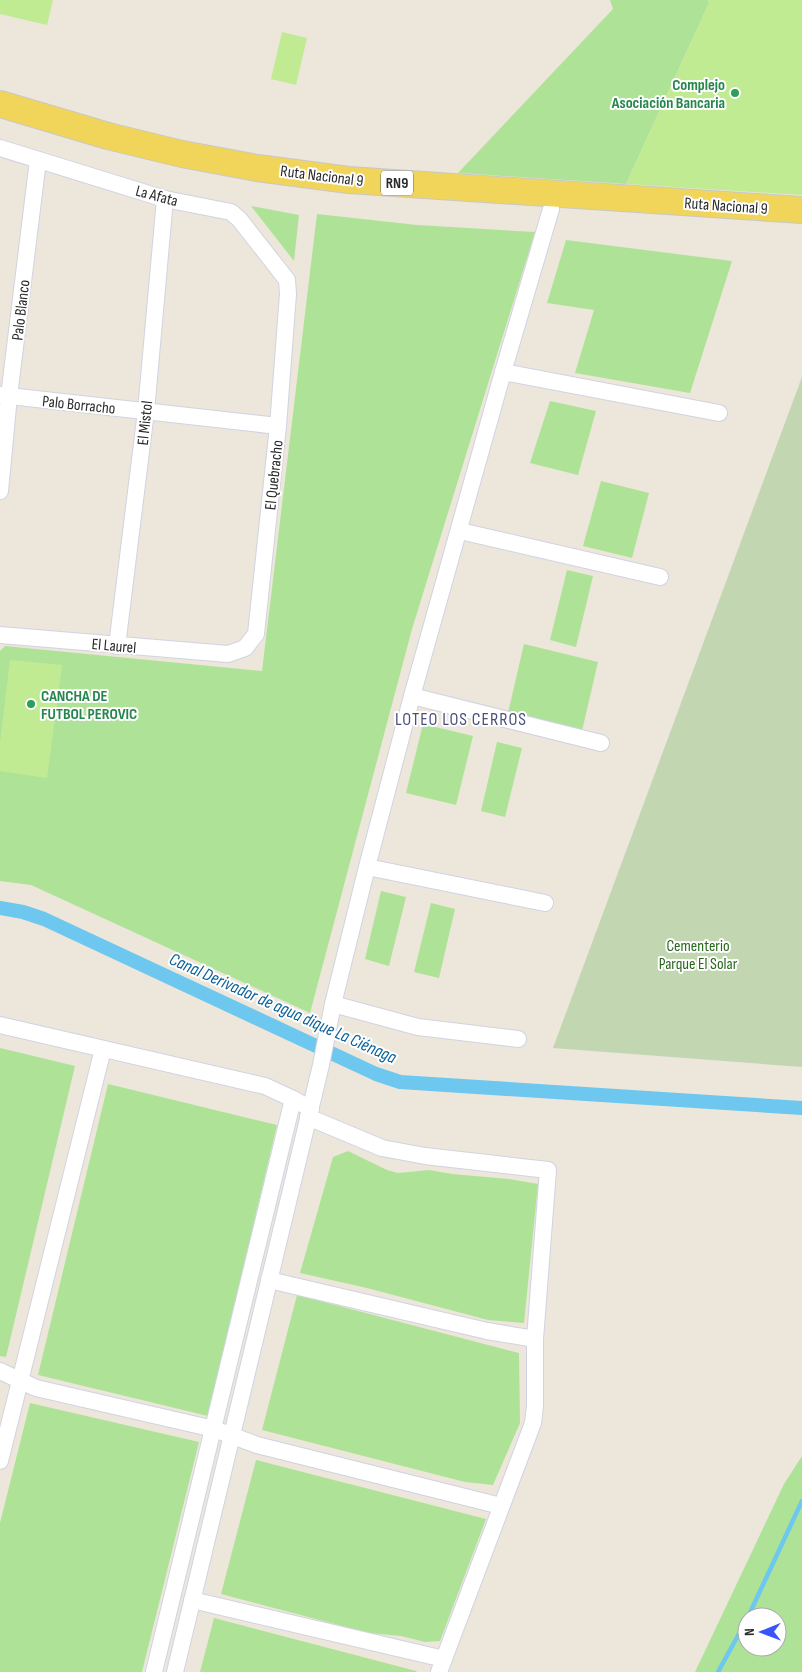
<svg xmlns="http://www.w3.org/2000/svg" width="802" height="1672" viewBox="0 0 802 1672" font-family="'Sofia Sans Condensed',sans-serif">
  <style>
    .green { fill: #aee397; fill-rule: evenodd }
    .cemetery { fill: #c2d6b2 }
    .pitch { fill: #c1eb93 }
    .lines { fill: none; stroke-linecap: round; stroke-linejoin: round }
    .stream { stroke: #6dc7ef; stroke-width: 4.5 }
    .canal { stroke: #6dc7ef; stroke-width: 14 }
    .street-casing { stroke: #d1d3e3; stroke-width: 18 }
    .primary-casing { stroke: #c8c8c8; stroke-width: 28 }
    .street { stroke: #fff; stroke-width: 16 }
    .primary { stroke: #f1d55b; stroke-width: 26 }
    .leisure-dot { fill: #2e9e5b; stroke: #fff; stroke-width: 2 }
    .labels { text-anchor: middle; stroke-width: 4; stroke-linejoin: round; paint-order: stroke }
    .shield { fill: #fff; stroke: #6a6a6a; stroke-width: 1 }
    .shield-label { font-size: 15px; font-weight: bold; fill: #2a2a2a }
    .leisure-label { font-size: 16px; font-weight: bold; fill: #27864d; stroke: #fff; text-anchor: end }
    .street-label { font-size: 16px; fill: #2a2a2a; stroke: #fff }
    .park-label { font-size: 16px; fill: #266719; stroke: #fff }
    .neighbourhood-label { font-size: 18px; letter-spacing: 1px; fill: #4a507b; stroke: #fff }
    .water-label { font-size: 18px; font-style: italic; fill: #0c639b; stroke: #fff }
  </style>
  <rect width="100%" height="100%" fill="#ece6db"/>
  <g class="green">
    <path d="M610 0H708L709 3 626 184 458 173 613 9Z"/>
    <path d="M251 206 299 215 294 261Z"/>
    <path d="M317 214 417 225 535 232 412 629 310 1013 31 885 0 881V651L5 646 262 671Z"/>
    <path d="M566 240 732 261 690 393 575 373 594 310 547 303Z"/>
    <path d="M550 401 596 411 578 475 530 463Z"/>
    <path d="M601 481 649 493 632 558 583 546Z"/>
    <path d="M567 570 593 576 576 647 550 640Z"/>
    <path d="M524 644 598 662 582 731 508 713Z"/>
    <path d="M423 724 473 736 456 805 406 793Z"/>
    <path d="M497 742 522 748 505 817 481 811Z"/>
    <path d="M381 891 406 897 389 966 365 959Z"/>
    <path d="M431 903 455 909 439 978 414 972Z"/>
    <path d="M0 1048 75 1066 6 1357 0 1356Z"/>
    <path d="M108 1084 277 1125 208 1416 38 1375Z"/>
    <path d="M348 1151 387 1170 398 1173 429 1170 452 1174 509 1179 538 1184 524 1323 488 1320 367 1288 300 1273 333 1157Z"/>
    <path d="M297 1295 519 1353 520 1423 493 1485 465 1482 262 1430Z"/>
    <path d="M30 1403 199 1442 142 1672H0V1523Z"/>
    <path d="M802 1456V1672H695L784 1484ZM747 1617H777V1647H747Z"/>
    <path d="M256 1460 486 1519 440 1641 425 1642 401 1636 369 1633 221 1594Z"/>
    <path d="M214 1618 416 1671 417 1672H200Z"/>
  </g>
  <path class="cemetery" d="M802 377V1067L553 1048Z"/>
  <g class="pitch">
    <path d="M0 0H53L47 25 0 14Z"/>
    <path d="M708 0H802V195L626 184 709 3Z"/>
    <path d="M282 32 307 38 296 85 271 79Z"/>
    <path d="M10 660 62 665 47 778 0 771V743Z"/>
  </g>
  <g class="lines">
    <g class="stream">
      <path d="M748 1617 802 1501"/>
      <path d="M718 1672 747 1619"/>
    </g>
    <path class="canal" d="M0 908 23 912 44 919 376 1074 400 1082 802 1108"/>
    <defs>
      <g id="street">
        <path d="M0 148 165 199 231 212 240 220 287 280 288 294 278 426 256 634 245 648 228 654 0 635"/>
        <path d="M503 372 719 413"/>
        <path d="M0 395 278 426"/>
        <path d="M0 491 9 396 38 160"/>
        <path d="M460 531 660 577"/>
        <path d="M117 646 146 411 165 199"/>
        <path d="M412 696 601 743"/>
        <path d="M367 867 545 903"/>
        <path d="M333 1004 418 1027 518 1039"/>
        <path d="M0 1025 265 1086 293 1099"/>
        <path d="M308 1117 382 1148 425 1156 548 1170 535 1339V1406L533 1423 439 1672"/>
        <path d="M269 1280 487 1331 535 1339"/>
        <path d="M0 1371 36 1388 214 1429 257 1445 501 1506"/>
        <path d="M0 1461 103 1049"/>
        <path d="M192 1600 444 1659"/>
        <path d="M154 1672 293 1099 311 1109"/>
        <path d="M175 1672 321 1065 333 1004 367 867 412 696 503 372 551 209"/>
      </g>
      <path id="primary" d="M0 104 108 136 182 154 257 168 349 180 802 210"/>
    </defs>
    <use href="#street" class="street-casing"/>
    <use href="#primary" class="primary-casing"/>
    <use href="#street" class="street"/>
    <use href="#primary" class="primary"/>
  </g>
  <g class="leisure-dot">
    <circle cx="735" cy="93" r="5"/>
    <circle cx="31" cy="704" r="5"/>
  </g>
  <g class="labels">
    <rect class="shield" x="381" y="170.5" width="32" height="25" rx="4"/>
    <g class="shield-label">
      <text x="397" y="188">RN9</text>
    </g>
    <g class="leisure-label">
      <text x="725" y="90">Complejo<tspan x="725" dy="18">Asociación Bancaria</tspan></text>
      <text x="41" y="701" text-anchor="start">CANCHA DE<tspan x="41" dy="18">FUTBOL PEROVIC</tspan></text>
    </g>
    <g class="street-label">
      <text transform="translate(322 175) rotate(7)" y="6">Ruta Nacional 9</text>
      <text transform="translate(157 195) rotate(15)" y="6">La Afata</text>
      <text transform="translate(726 205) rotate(4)" y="6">Ruta Nacional 9</text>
      <text transform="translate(20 310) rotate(-83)" y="6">Palo Blanco</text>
      <text transform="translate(79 404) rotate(6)" y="6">Palo Borracho</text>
      <text transform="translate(144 423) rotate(-84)" y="6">El Mistol</text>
      <text transform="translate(273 475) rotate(-84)" y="6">El Quebracho</text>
      <text transform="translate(114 645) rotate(5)" y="6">El Laurel</text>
    </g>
    <g class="park-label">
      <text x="698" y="951">Cementerio<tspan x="698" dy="18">Parque El Solar</tspan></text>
    </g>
    <g class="neighbourhood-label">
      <text x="461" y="725">LOTEO LOS CERROS</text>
    </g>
    <g class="water-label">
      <text transform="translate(283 1008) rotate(24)" y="6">Canal Derivador de agua dique La Ciénaga</text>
    </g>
  </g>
  <g transform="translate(762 1632) rotate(269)"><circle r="24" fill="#ffffff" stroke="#aaaaaa"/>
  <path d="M0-4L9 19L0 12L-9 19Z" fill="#3954fb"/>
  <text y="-8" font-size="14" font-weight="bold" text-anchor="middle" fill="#2a2a2a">N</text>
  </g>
</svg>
